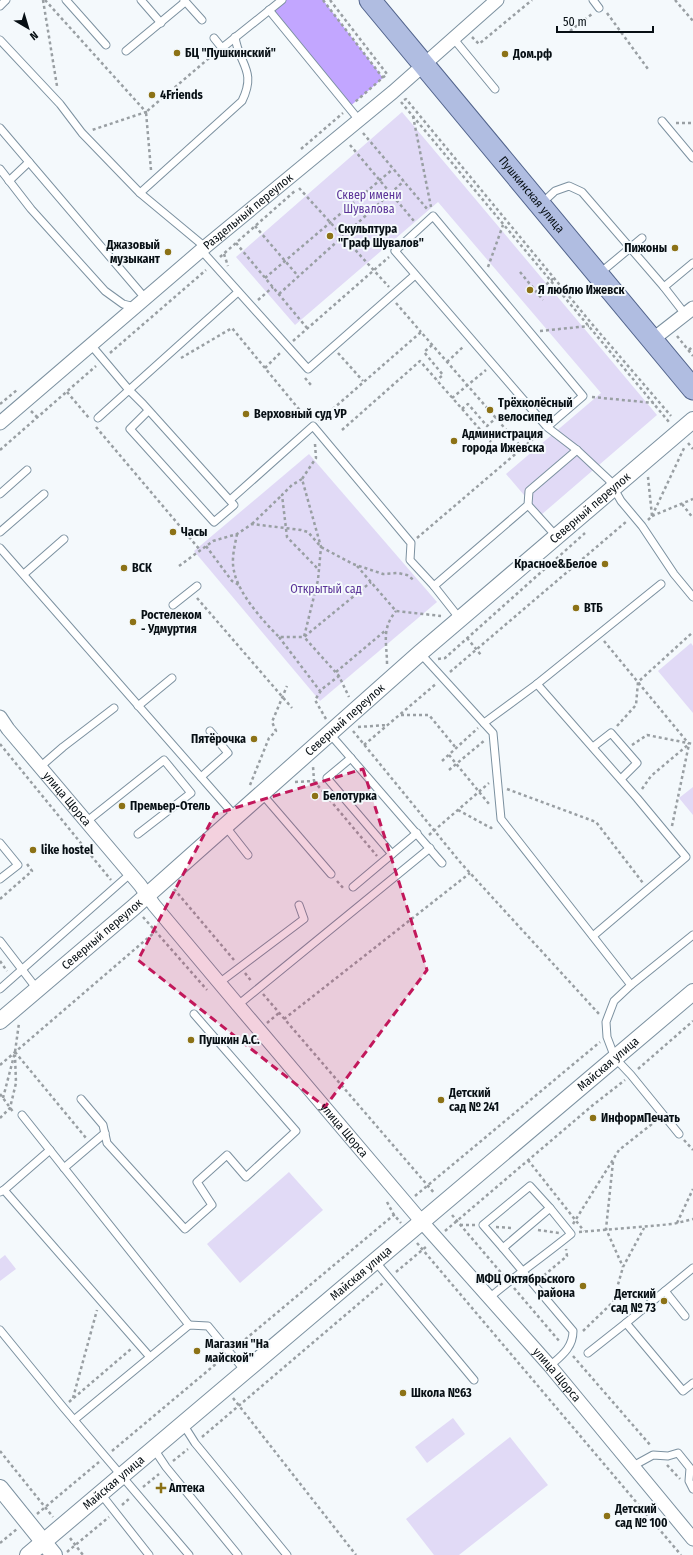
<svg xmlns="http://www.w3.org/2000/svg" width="693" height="1555" viewBox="0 0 693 1555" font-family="'Fira Sans Condensed',sans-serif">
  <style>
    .green { fill: #e1daf6 }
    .forest { fill: #c2a6ff }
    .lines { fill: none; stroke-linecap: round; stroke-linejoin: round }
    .service-casing { stroke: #7c91a0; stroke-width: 9 }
    .minor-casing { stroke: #7c91a0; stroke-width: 15 }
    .tertiary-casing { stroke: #7c91a0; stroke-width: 18 }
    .primary-casing { stroke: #52648c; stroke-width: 23 }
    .path { stroke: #999fa3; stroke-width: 2.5; stroke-dasharray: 3 3; stroke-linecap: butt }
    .service { stroke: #fff; stroke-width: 7 }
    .minor { stroke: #fff; stroke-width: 13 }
    .tertiary { stroke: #fff; stroke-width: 16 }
    .primary { stroke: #b0bde1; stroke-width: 21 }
    .marked { fill: #c2185b; fill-opacity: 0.2; stroke: #c2185b; stroke-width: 3; stroke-dasharray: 8 5; stroke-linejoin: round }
    .poi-dot { fill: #8c7216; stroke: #f4f9fc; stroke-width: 1.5 }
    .labels { text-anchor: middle; stroke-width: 4; stroke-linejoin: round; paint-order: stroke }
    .poi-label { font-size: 12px; font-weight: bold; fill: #070f14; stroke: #f4f9fc; text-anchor: start }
    .park-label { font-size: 12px; fill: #5b3398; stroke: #f4f9fc }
    .street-label { font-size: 12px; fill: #070f14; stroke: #f4f9fc }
  </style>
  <rect width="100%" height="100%" fill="#f4f9fc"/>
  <g class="green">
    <path d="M402 112 657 415 541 515 506 474 601 393 438 202 295 325 236 257Z"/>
    <path d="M309 454 437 602 320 701 194 551Z"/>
    <path d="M691 643 693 646V713L658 671Z"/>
    <path d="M693 787V815L679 798Z"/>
    <path d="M289 1172 323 1210 240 1283 207 1244Z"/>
    <path d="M5 1255 16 1269 0 1281V1259Z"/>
    <path d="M453 1418 465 1434 427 1463 415 1447Z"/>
    <path d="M510 1437 548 1485 459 1555H434L406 1519Z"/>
  </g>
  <path class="forest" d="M282 0H323L383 78 348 108 269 10Z"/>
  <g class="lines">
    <defs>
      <g id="service">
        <path d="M66 0 106 45"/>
        <path d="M141 0 161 23"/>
        <path d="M184 0 202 20"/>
        <path d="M593 0 599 8"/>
        <path d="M0 6 6 0"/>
        <path d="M269 10 359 120"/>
        <path d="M214 38 222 48 282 0"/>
        <path d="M453 38 495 89"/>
        <path d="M0 40 60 104 82 133 140 193 205 247"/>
        <path d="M126 51 185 2"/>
        <path d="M662 121 693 158"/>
        <path d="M0 128 145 298"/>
        <path d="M0 169 31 209 105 291 123 304 135 307"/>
        <path d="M9 181 29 162"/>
        <path d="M140 193 242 101C257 70 239 65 235 37"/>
        <path d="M541 204 555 191 569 186 582 192 664 287 685 314"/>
        <path d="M201 250 308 369 415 275"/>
        <path d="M600 273 642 238"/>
        <path d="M664 287 693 263"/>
        <path d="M91 345 129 390 238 292"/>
        <path d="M98 418 129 390 143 404 234 505 214 522 130 429 148 411"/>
        <path d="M547 427 583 396 433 216 395 251 547 427 577 450 609 480 621 501 642 526 674 574 693 597"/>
        <path d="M0 494 27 470"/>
        <path d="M230 500 313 426 411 543 410 560 434 586 460 619"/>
        <path d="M528 505 556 536"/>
        <path d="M0 532 44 494"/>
        <path d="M0 548 236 817"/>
        <path d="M24 574 64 539"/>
        <path d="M434 586 528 505 529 491 577 450"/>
        <path d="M173 605 197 586"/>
        <path d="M420 653 493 733 501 819 631 985 614 1001 606 1022 607 1037 615 1058 631 1075 679 1134"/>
        <path d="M537 684 637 798 686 857 593 936"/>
        <path d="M138 706 172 678"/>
        <path d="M484 723 537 684 661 584"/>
        <path d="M330 734 442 863"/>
        <path d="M593 747 611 733 637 763 621 779"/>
        <path d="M351 758 327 778 392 854"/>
        <path d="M40 767 63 747 114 708"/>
        <path d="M201 777 228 753 210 731"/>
        <path d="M262 794 331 874"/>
        <path d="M86 822 164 760 191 793 138 834"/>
        <path d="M226 827 248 855"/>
        <path d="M0 843 18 865 0 879"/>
        <path d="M353 887 417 833"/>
        <path d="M0 941 37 989"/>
        <path d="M219 983 304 919 299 905"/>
        <path d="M631 985 693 935"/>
        <path d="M0 989 130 874"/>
        <path d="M238 1005 430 848"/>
        <path d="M81 1099 103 1125 107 1143 185 1229 212 1205 197 1182 227 1155 246 1177 296 1131 194 1014"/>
        <path d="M22 1115 189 1325"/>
        <path d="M64 1168 105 1133"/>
        <path d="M4 1190 50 1150"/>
        <path d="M0 1192 4 1190 150 1357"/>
        <path d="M503 1248 483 1225 530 1186 550 1208"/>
        <path d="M375 1261 474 1380"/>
        <path d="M693 1268 626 1323 683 1391 693 1383"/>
        <path d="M665 1291 685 1316"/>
        <path d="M489 1298C515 1276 544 1256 571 1234L550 1208 503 1248 573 1331C573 1348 561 1356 550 1366"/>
        <path d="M0 1330 63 1407 189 1555"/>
        <path d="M588 1353 626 1323"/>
        <path d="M74 1420 189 1325 208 1326 245 1371"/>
        <path d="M183 1424 195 1443 287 1555"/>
        <path d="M154 1449 166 1467 238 1555"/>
        <path d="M633 1466 653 1455 668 1456 678 1453 690 1468 689 1481 693 1489"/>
        <path d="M101 1494 149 1555"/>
      </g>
      <g id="minor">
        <path d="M652 340 693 308"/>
        <path id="s1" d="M0 423 205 247 393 92 497 0"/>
        <path id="s2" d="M0 717 8 729 140 885 154 905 238 1005 422 1222 550 1366 693 1539"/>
      </g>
      <g id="tertiary">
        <path id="s3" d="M0 1021 134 907 420 653 693 420"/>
        <path d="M0 1488 54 1555"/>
        <path id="s4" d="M28 1555 693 992"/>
      </g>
      <g id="primary">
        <path id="s5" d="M370 0 693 389"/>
      </g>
    </defs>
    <use href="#service" class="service-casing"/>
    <use href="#minor" class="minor-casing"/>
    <use href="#tertiary" class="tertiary-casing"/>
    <use href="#primary" class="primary-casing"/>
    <g class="path">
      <path d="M43 0 57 86"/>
      <path d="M45 0 146 112 92 130"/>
      <path d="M323 0 383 78"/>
      <path d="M330 0 387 74 355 102"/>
      <path d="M675 0 693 21"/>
      <path d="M607 13 648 69"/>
      <path d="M570 31 592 14"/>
      <path d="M472 37 479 44 532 0"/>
      <path d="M404 100 406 99 592 324 671 416"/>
      <path d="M401 102 669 422"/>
      <path d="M413 116 431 207"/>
      <path d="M676 123H693"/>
      <path d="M363 133 428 210"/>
      <path d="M350 145 414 221"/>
      <path d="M301 149 343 113"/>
      <path d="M151 170 146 112 215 53"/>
      <path d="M299 188 389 287"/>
      <path d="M255 226 298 276"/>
      <path d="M236 243 307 328"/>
      <path d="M224 254 228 266"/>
      <path d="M220 257 296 190"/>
      <path d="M488 267 503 225"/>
      <path d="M520 272 543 300"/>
      <path d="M265 278 393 169"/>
      <path d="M537 292 554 278"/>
      <path d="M279 294 404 181"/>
      <path d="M258 300 273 287"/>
      <path d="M396 303 421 332"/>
      <path d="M540 331 589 326"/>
      <path d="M677 336 693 356"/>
      <path d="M293 341 389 257"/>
      <path d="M432 345 424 352 443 375 437 380"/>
      <path d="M689 350 693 346"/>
      <path d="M110 353 206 270"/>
      <path d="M338 353 363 381"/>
      <path d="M181 358 232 328 307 419"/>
      <path d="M447 362 464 346"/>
      <path d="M265 368 281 352"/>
      <path d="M305 378 311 385"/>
      <path d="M67 392 89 418"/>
      <path d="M592 397 654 403"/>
      <path d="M452 398 486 370"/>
      <path d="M0 404 17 390"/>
      <path d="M462 409 468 404 487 426 496 418"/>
      <path d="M31 411 38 418"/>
      <path d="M319 421 421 332 522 448"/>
      <path d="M96 427 200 550"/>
      <path d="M342 430 420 361 491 442"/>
      <path d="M688 443 693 449"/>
      <path d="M315 444 316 458 302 479 321 547 318 580 304 637 339 676 349 697"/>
      <path d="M0 450 96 366"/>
      <path d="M302 479 292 485 282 495 287 537 318 569"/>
      <path d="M682 504 693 518"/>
      <path d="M652 516 685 446"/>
      <path d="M652 516 693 499"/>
      <path d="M648 520 652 516 648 477"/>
      <path d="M252 524 281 496"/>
      <path d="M237 534C235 545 231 559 234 571 238 593 263 621 279 637H304L371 582"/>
      <path d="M417 538 540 433"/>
      <path d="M206 546 232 581 239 585"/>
      <path d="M179 566 213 541 237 534 252 524 301 530 308 532 321 547 353 564 383 574 398 573 407 575 415 581"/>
      <path d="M357 566 396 611 441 616"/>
      <path d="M197 598 292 708"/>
      <path d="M279 637 320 691"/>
      <path d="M467 638 481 655"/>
      <path d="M604 641 689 744"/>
      <path d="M438 659 445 658 585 533"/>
      <path d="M387 664C387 643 381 629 396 611"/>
      <path d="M336 672 386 630"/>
      <path d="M450 672 627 521"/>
      <path d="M401 715H429L456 748"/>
      <path d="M326 719 315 700 322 689 339 676"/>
      <path d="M617 726 636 705 638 682 693 632"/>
      <path d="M358 727 387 725"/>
      <path d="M353 731 460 862 599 1014"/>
      <path d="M0 744 111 880"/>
      <path d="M364 745 437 683"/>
      <path d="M632 745 647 735 693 744"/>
      <path d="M449 755 489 804"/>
      <path d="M442 761 478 728"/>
      <path d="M449 770 485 740"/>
      <path d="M314 781 377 856"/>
      <path d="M295 782 314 781 313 766"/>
      <path d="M250 785 269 738 276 731 272 722 287 686"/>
      <path d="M507 789 596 822 643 883"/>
      <path d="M642 789 651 776 689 744"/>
      <path d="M458 810 491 828 494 825"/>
      <path d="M672 826 689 744"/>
      <path d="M429 835 489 783"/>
      <path d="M337 881 344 889"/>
      <path d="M174 889 234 960"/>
      <path d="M0 899 32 871 27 864"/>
      <path d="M143 917 207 990"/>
      <path d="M0 961 7 971"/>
      <path d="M245 973 252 982"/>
      <path d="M263 994 435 1194"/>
      <path d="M284 1019 470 873"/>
      <path d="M267 1023 279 1013"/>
      <path d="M15 1052 86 1138"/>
      <path d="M0 1065 156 931"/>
      <path d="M638 1069 693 1021"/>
      <path d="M0 1094 14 1113"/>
      <path d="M3 1098 15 1052 19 1023"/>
      <path d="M0 1118 10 1108 16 1083 15 1055"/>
      <path d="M684 1140 693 1150"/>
      <path d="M528 1160 584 1231"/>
      <path d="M613 1162 606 1229 623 1267"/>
      <path d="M415 1196 600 1042"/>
      <path d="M387 1202 394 1215 401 1223"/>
      <path d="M452 1215 503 1275"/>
      <path d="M677 1223 693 1189"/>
      <path d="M573 1224 619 1150 657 1120"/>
      <path d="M460 1225H475"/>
      <path d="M496 1227 513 1228"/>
      <path d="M538 1230 559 1233"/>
      <path d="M445 1231 593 1105 625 1080"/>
      <path d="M579 1232 673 1224 693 1219"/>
      <path d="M417 1243 681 1555"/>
      <path d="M396 1272 427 1246"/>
      <path d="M544 1280 542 1277 567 1256 566 1249"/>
      <path d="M514 1288 560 1342"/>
      <path d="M583 1331 613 1302 623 1267 644 1228"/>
      <path d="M236 1347 395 1214"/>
      <path d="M573 1356 651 1446"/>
      <path d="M73 1398 97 1310"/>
      <path d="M233 1398 356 1555"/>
      <path d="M69 1402 131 1349"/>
      <path d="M202 1437 383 1283"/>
      <path d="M0 1451 53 1517"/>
      <path d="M112 1451 223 1358"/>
      <path d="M173 1461 188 1449"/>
      <path d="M667 1465 680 1479"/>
      <path d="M143 1487 159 1474"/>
      <path d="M122 1505 130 1498"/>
      <path d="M37 1514 99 1462"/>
      <path d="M70 1538 83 1555"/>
      <path d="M0 1543 17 1529"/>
      <path d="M67 1552 109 1517"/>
    </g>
    <use href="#service" class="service"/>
    <use href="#minor" class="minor"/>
    <use href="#tertiary" class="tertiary"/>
    <use href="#primary" class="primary"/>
  </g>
  <path class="marked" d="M363 769 427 970 325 1107 138 960 215 814Z"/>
  <g class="poi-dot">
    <circle cx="177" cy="53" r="4"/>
    <circle cx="505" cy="54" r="4"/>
    <circle cx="152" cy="95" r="4"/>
    <circle cx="330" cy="236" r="4"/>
    <circle cx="675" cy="248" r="4"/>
    <circle cx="168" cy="252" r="4"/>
    <circle cx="530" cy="290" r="4"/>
    <circle cx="490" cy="410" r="4"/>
    <circle cx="246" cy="414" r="4"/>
    <circle cx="454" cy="441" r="4"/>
    <circle cx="173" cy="532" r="4"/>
    <circle cx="605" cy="564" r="4"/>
    <circle cx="124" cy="568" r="4"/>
    <circle cx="576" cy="608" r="4"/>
    <circle cx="133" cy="622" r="4"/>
    <circle cx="254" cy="739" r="4"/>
    <circle cx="315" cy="796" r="4"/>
    <circle cx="122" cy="806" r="4"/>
    <circle cx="33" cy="850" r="4"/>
    <circle cx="191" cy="1040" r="4"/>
    <circle cx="441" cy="1100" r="4"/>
    <circle cx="593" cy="1118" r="4"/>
    <circle cx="583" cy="1286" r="4"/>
    <circle cx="664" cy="1301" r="4"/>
    <circle cx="197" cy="1351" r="4"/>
    <circle cx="403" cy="1393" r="4"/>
    <path d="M159 1482h4v4h4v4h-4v4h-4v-4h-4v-4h4z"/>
    <circle cx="607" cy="1516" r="4"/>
  </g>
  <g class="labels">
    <g class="poi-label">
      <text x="185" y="57">БЦ "Пушкинский"</text>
      <text x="513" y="58">Дом.рф</text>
      <text x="160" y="99">4Friends</text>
      <text x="338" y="233">Скульптура<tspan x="338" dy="14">"Граф Шувалов"</tspan></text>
      <text x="160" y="249" text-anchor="end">Джазовый<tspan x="160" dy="14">музыкант</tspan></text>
      <text x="667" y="252" text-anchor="end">Пижоны</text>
      <text x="538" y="294">Я люблю Ижевск</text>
      <text x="498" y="407">Трёхколёсный<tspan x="498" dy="14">велосипед</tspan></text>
      <text x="254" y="418">Верховный суд УР</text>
      <text x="462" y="438">Администрация<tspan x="462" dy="14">города Ижевска</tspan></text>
      <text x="181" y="536">Часы</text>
      <text x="597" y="568" text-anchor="end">Красное&amp;Белое</text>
      <text x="132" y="572">ВСК</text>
      <text x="584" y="612">ВТБ</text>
      <text x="141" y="619">Ростелеком<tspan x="141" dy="14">- Удмуртия</tspan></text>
      <text x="246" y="743" text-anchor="end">Пятёрочка</text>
      <text x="323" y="800">Белотурка</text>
      <text x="130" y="810">Премьер-Отель</text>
      <text x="41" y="854">like hostel</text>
      <text x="199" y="1044">Пушкин А.С.</text>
      <text x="449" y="1097">Детский<tspan x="449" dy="14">сад № 241</tspan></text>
      <text x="601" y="1122">ИнформПечать</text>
      <text x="575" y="1283" text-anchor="end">МФЦ Октябрьского<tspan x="575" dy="14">района</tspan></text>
      <text x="656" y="1298" text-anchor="end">Детский<tspan x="656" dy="14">сад № 73</tspan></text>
      <text x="205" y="1348">Магазин "На<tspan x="205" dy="14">майской"</tspan></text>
      <text x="411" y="1397">Школа №63</text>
      <text x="169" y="1492">Аптека</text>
      <text x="615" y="1513">Детский<tspan x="615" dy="14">сад № 100</tspan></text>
    </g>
    <g class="park-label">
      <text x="369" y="199">Сквер имени<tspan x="369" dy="14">Шувалова</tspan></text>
      <text x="326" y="593">Открытый сад</text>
    </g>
    <g class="street-label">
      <text dy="4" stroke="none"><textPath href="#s5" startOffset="253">Пушкинская улица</textPath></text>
      <text dy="4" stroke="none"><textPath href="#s1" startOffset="326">Раздельный переулок</textPath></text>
      <text dy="4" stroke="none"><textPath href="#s3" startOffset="782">Северный переулок</textPath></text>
      <text dy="4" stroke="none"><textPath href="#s3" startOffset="458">Северный переулок</textPath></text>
      <text dy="4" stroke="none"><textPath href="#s2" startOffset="106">улица Щорса</textPath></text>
      <text dy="4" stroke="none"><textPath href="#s3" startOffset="134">Северный переулок</textPath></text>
      <text dy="4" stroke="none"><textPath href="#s4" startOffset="760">Майская улица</textPath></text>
      <text dy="4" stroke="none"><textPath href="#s2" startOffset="538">улица Щорса</textPath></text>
      <text dy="4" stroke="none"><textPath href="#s4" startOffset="436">Майская улица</textPath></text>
      <text dy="4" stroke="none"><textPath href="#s2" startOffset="862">улица Щорса</textPath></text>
      <text dy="4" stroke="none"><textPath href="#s4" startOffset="112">Майская улица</textPath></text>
    </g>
  </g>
  <g transform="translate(28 28) rotate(142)" stroke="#f4f9fc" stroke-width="3" paint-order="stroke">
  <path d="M0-3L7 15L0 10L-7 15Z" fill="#070f14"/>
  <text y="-6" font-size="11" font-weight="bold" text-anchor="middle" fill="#070f14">N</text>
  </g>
  <path d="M557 26v6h96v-6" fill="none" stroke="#070f14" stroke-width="2"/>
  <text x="563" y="26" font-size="12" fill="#070f14" stroke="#f4f9fc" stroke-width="3" paint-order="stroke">50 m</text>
</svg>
